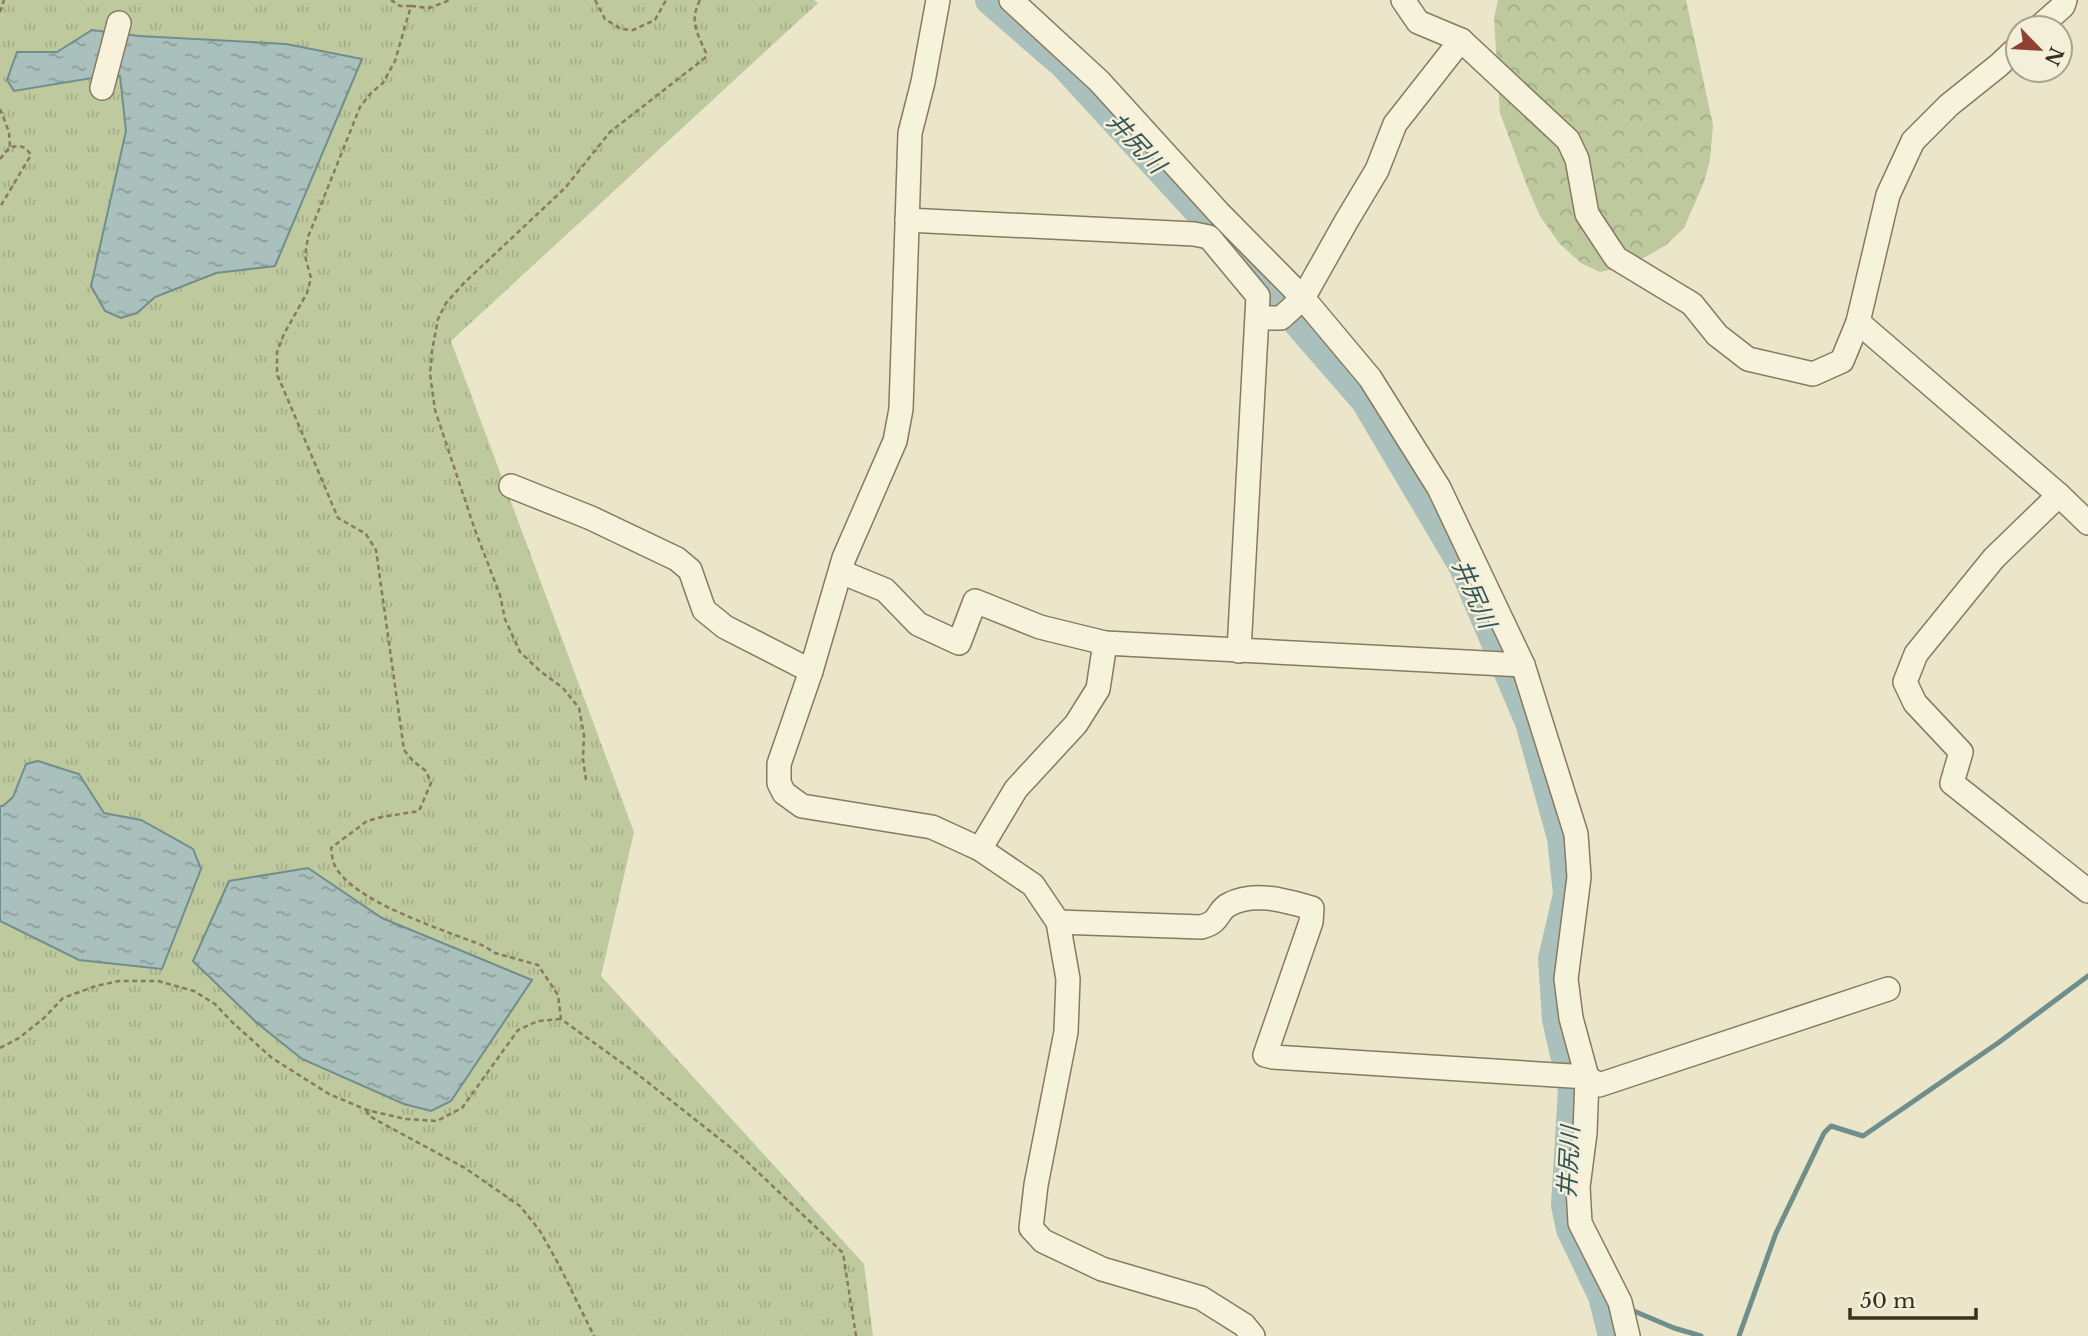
<svg xmlns="http://www.w3.org/2000/svg" width="2088" height="1336" viewBox="0 0 2088 1336" font-family="'Libre Baskerville','Noto Sans JP',serif">
  <style>
    .grass { fill: url(#grass-tufts) }
    .forest { fill: url(#forest-crowns) }
    .water { fill: url(#water-ripples); stroke: #708e8b; stroke-width: 2 }
    .lines { fill: none; stroke-linecap: round; stroke-linejoin: round }
    .stream { stroke: #708e8b; stroke-width: 5 }
    .river { stroke: #aac0bd; stroke-width: 30 }
    .minor-casing { stroke: #877a5f; stroke-width: 26 }
    .path { stroke: #877a5f; stroke-width: 2.5; stroke-dasharray: 5 3.5; stroke-linecap: butt }
    .minor { stroke: #f7f2dc; stroke-width: 23 }
    .labels { text-anchor: middle; stroke-width: 5; stroke-linejoin: round; paint-order: stroke }
    .water-label { font-size: 24px; font-style: italic; fill: #325457; stroke: #f3efd8 }
  </style>
  <defs>
    <pattern id="grass-tufts" width="24" height="20" patternUnits="userSpaceOnUse" patternTransform="scale(1.75)"><rect width="24" height="20" fill="#bec99e"/><path d="M3 7l-1-3M5 7V3M7 7l1-3M15 17l-1-3M17 17v-4M19 17l1-3" fill="none" stroke="#a4ad88"/></pattern>
    <pattern id="forest-crowns" width="20" height="18" patternUnits="userSpaceOnUse" patternTransform="scale(1.75)"><rect width="20" height="18" fill="#bec99e"/><path d="M2 6a3 3 0 1 1 6 0M12 15a3 3 0 1 1 6 0" fill="none" stroke="#a4ad88"/></pattern>
    <pattern id="water-ripples" width="26" height="14" patternUnits="userSpaceOnUse" patternTransform="scale(1.75)"><rect width="26" height="14" fill="#aac0bd"/><path d="M2 4q2-2 4 0t4 0M15 11q2-2 4 0t4 0" fill="none" stroke="#8b9c99"/></pattern>
  </defs>
  <rect width="100%" height="100%" fill="#ebe6c9"/>
  <path class="grass" d="M0 0H814L818 3 451 341 634 832 601 976 864 1264 873 1336H0Z"/>
  <path class="forest" d="M1498 0H1686L1713 125 1710 160 1704 182 1684 228 1666 245 1630 266 1600 272 1581 263 1559 243 1540 216 1527 186 1500 113 1494 18Z"/>
  <g class="water">
    <path d="M92 30 139 36 286 44 362 59 275 266 216 273 155 297 137 313 121 318 105 311 91 286 126 131 120 76 98 77 14 91 7 80 17 52H57Z"/>
    <path d="M38 761 79 774 104 813 141 820 193 849 201 869 162 969 79 960 0 921V806H3L13 797 26 764Z"/>
    <path d="M308 868 382 918 532 980 451 1101 431 1111 404 1104 302 1059 257 1023 193 961 229 881Z"/>
  </g>
  <g class="lines">
    <g class="stream">
      <path d="M1629 1309 1674 1328 1701 1336"/>
      <path d="M1739 1336 1776 1233 1824 1133 1831 1126 1863 1136 1998 1043 2088 976"/>
    </g>
    <path class="river" d="M990 0 1065 65 1242 258 1366 401 1463 565 1530 722 1562 838 1568 894 1553 959 1557 1019 1573 1090 1566 1205 1571 1229 1603 1296 1613 1336"/>
    <defs>
      <g id="minor">
        <path d="M938 0 923 82 910 133 901 409 895 441 844 558 811 671 779 764V783L784 793 802 806 932 827 980 849 1033 885 1058 922 1068 979 1066 1032 1036 1185 1031 1228 1043 1241 1102 1269 1201 1298 1244 1325 1253 1336"/>
        <path d="M1011 0 1099 81 1219 213 1303 298 1370 378 1439 488 1523 665 1576 834 1579 877 1566 979 1571 1018 1587 1077 1585 1133 1578 1187 1580 1223 1620 1302 1628 1336"/>
        <path d="M1403 0 1418 22 1461 40 1568 140 1577 159 1587 214 1616 258 1692 304 1717 335 1748 359 1813 374 1842 361 1858 322 1888 195 1913 141 1949 105 1999 65 2018 47"/>
        <path d="M2038 28 2063 6 2065 0"/>
        <path d="M102 88 119 23"/>
        <path d="M907 220 1194 234 1209 237 1258 296 1239 651"/>
        <path d="M1258 318H1281L1303 298 1347 220 1377 170 1395 124 1461 40"/>
        <path d="M1858 322 2059 495 2088 523"/>
        <path d="M511 486 591 518 677 559 690 570 704 610 725 627 811 671"/>
        <path d="M2059 495 1994 558 1916 654 1905 682 1915 703 1961 752 1952 783 2088 891"/>
        <path d="M841 572 885 590 918 624 959 643 975 601 1040 627 1105 643 1523 665"/>
        <path d="M980 849 1016 789 1076 724 1098 689 1105 643"/>
        <path d="M1058 922 1201 927C1222 922 1216 910 1230 904 1255 891 1286 901 1312 908L1311 922 1265 1055 1273 1057 1587 1077 1599 1085 1888 989"/>
      </g>
    </defs>
    <use href="#minor" class="minor-casing"/>
    <g class="path">
      <path d="M391 0 400 6H411L395 61 383 83 371 93 360 107 308 237 305 256 311 278 307 293 284 334 277 352V374L338 518 366 534 376 550 404 750 413 761 426 771 431 783 419 811 382 817 367 821 331 848C332 853 332 859 334 864 351 902 445 930 484 946L495 953 538 965 558 995 561 1019 636 1073 739 1154 843 1253 856 1336"/>
      <path d="M595 0 605 19 621 29 633 30 655 20 666 0"/>
      <path d="M411 6 429 8 450 0"/>
      <path d="M0 12 4 0"/>
      <path d="M0 109 9 132 10 147"/>
      <path d="M0 159 10 147C21 145 25 146 31 155L0 207"/>
      <path d="M586 780 583 759 584 735 579 708 563 688 540 671 520 652 505 619 500 595 475 530 435 410 430 374 432 351 438 319 446 303 465 282 565 188 610 132 705 58 706 53C697 32 689 22 700 0"/>
      <path d="M0 1048 19 1038 44 1018 63 998 96 986 119 981H158L194 991 215 1004 232 1022 272 1058 329 1094 367 1110 405 1119 437 1121 462 1108 518 1030 538 1021 561 1019"/>
      <path d="M367 1110 368 1115 378 1121 465 1168 520 1206 540 1231 559 1265 594 1336"/>
    </g>
    <use href="#minor" class="minor"/>
  </g>
  <g class="labels">
    <g class="water-label">
      <text transform="translate(1136 143) rotate(47)" y="8">井尻川</text>
      <text transform="translate(1474 594) rotate(66)" y="8">井尻川</text>
      <text transform="translate(1569 1162) rotate(-87)" y="8">井尻川</text>
    </g>
  </g>
  <g transform="translate(2039 49) rotate(115)"><circle r="33" fill="#f3efd8" stroke="#a8a38f" stroke-width="2"/>
  <path d="M0-5L12 26L0 18L-12 26Z" fill="#914034"/>
  <text y="-10" font-size="19" font-weight="bold" text-anchor="middle" fill="#383021">N</text>
  </g>
  <path d="M1850 1308v10h126v-10" fill="none" stroke="#383021" stroke-width="3.5"/>
  <text x="1860" y="1308" font-size="21" fill="#383021" stroke="#f3efd8" stroke-width="5" paint-order="stroke">50 m</text>
</svg>
